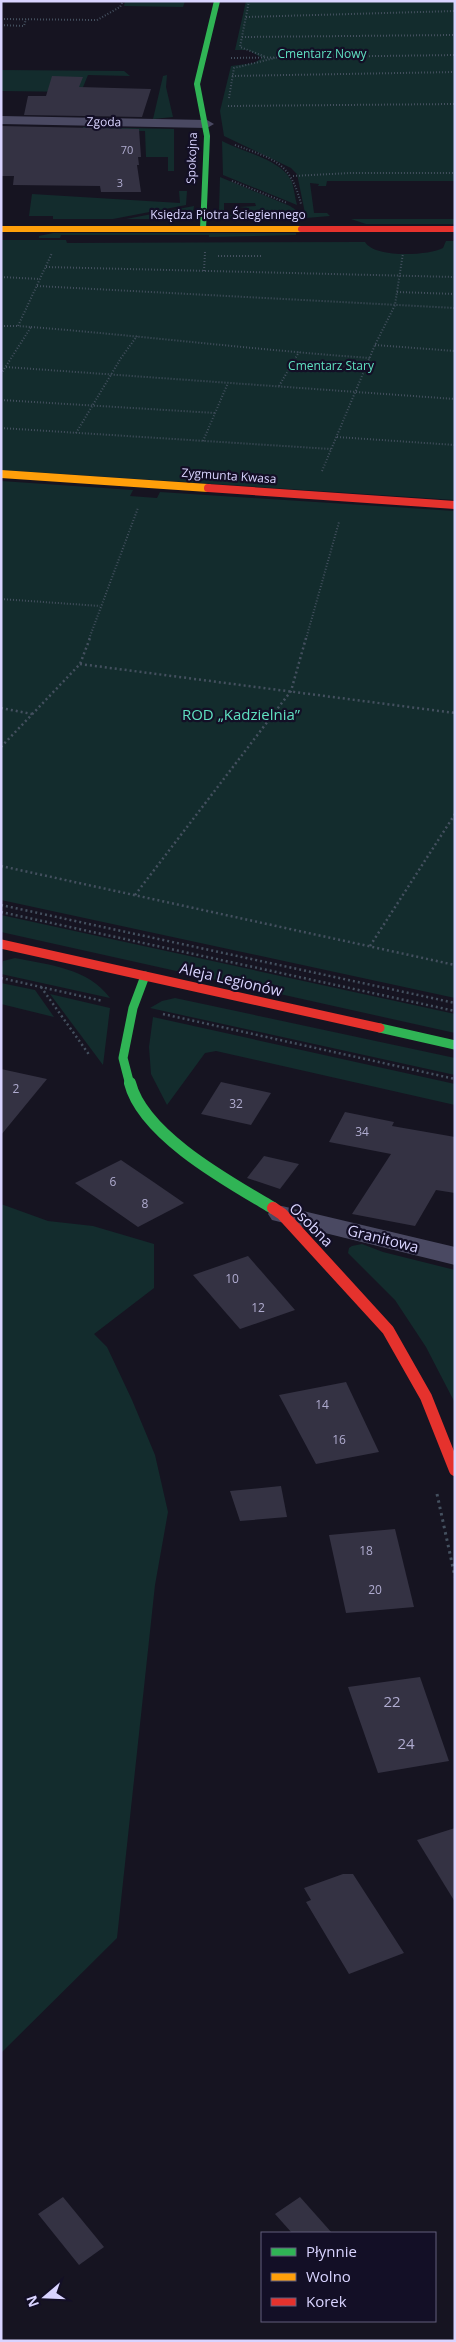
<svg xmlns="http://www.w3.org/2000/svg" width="456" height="2342" viewBox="0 0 456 2342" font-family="'Open Sans',sans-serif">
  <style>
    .green { fill: #132c2d }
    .building { fill: #343243 }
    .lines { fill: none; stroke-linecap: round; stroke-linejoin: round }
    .path-far2 { stroke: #44505f; stroke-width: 2; stroke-dasharray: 1 2; stroke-linecap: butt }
    .path-far1 { stroke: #44505f; stroke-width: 2.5; stroke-dasharray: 2 3; stroke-linecap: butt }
    .path { stroke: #44505f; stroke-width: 3; stroke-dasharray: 2.5 4; stroke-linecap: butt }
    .street { fill: #4a4962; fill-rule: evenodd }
    .fast-far2 { stroke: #30b455; stroke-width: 6 }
    .fast-far1 { stroke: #30b455; stroke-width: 9 }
    .fast { stroke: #30b455; stroke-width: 12 }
    .slow-far1 { stroke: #ff9f0a; stroke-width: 6 }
    .slow { stroke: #ff9f0a; stroke-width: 8 }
    .jam-far3 { stroke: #e5322d; stroke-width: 6 }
    .jam-far2 { stroke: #e5322d; stroke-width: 8 }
    .jam-far1 { stroke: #e5322d; stroke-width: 9 }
    .jam { stroke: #e5322d; stroke-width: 12 }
    .labels { text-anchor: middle; stroke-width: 4.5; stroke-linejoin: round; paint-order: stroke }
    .far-number-label { font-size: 11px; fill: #b0acd0 }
    .far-park-label { font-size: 12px; fill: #5fe0c0; stroke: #130f26 }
    .far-street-label { font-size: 12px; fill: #d9d4ff; stroke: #130f26 }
    .number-label { font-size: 12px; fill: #b0acd0 }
    .park-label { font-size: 15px; fill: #5fe0c0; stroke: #130f26 }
    .street-label { font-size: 15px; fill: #d9d4ff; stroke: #130f26 }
    .near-number-label { font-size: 15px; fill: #b0acd0 }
  </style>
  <rect width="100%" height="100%" fill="#161421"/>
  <g class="green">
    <path d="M125 1H185L183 7 124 6Z"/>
    <path d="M246 1H455V181H327L326 186H318L319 184 310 183 314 213H327L330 216 306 218 297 174 291 168 224 136 220 111 231 66 254 63 262 58 248 50H235Z"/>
    <path d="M1 70 124 71 130 76 88 75 81 92 1 91Z"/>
    <path d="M167 75 166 87 173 117 153 119 163 76Z"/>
    <path d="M83 127 174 129V171H168V157H146L145 131 82 130Z"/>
    <path d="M222 141C243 152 283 160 292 182 294 189 295 198 297 205L223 175Z"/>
    <path d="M220 177 290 206 299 212V218H225L218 216V212H224V215L250 214 249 208 239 207 256 206 255 203H224V210H219Z"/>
    <path d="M179 191H187L186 205 113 219H53V216H29L32 194 180 203Z"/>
    <path d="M194 206 192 219H126Z"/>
    <path d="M351 219H455V224H366Z"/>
    <path d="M53 233H296V235L209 237V235H61L60 238H39V236Z"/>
    <path d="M1 240H66L67 243 365 242C374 258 428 256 443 248L446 241H455V500L1 470Z"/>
    <path d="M1 481 133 490 130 496 157 498 160 492 455 511V998L1 900Z"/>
    <path d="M1 915 455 1014V1033L1 932Z"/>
    <path d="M15 958C49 965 88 968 110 998L1 974 3 961Z"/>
    <path d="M1 983 35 990 54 1017 1 1004Z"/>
    <path d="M50 994 110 1008 103 1065Z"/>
    <path d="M175 998 455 1058V1075L150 1008 162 1001Z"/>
    <path d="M153 1017 455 1084V1105L216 1051 205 1053 167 1105 151 1074 149 1047Z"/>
    <path d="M1 1204 48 1221 93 1226 154 1244V1288L94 1334 107 1347 132 1400 155 1455 168 1512 155 1585 117 1938 1 2053Z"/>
    <path d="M362 1244 383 1252 455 1270V1403L426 1347 395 1300 348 1253 349 1248 352 1246Z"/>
  </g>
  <g class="building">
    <path d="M52 76 83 77 79 87 151 89 142 117 24 115 28 96H46Z"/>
    <path d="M1 126 139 129 141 157H138L139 165H137L141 192H101L100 186 13 185 14 176H1Z"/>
    <path d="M1 1069 47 1079 1 1135Z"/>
    <path d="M221 1082 271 1093 251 1125 201 1114Z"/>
    <path d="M345 1112 394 1122 392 1126 455 1137V1193L436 1190 415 1226 352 1214 391 1154 329 1142Z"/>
    <path d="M264 1156 299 1164 280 1189 247 1178Z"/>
    <path d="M121 1160 152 1181 184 1203 138 1227 75 1183Z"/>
    <path d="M248 1256 295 1310 240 1329 193 1275Z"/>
    <path d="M346 1382 379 1452 316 1464 279 1395Z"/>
    <path d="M281 1486 287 1517 240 1521 230 1491Z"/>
    <path d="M395 1529 414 1607 346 1613 329 1535Z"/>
    <path d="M420 1677 449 1761 378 1773 348 1687Z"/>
    <path d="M455 1828V1902L417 1840Z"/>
    <path d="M343 1874H353L404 1953 349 1974 306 1902 311 1900 304 1888Z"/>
    <path d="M63 2197 104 2247 79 2265 38 2214Z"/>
    <path d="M300 2197 332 2233H292L275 2214Z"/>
  </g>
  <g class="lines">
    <g class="path-far2">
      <path d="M249 1 240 47 266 57"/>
      <path d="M246 17 455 11"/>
      <path d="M1 19 97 20 120 7 123 1"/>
      <path d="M1 25 24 26 26 19"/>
      <path d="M242 37 455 35"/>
      <path d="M231 58 455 55"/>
      <path d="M232 76 455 72"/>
      <path d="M229 98 234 68 275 58"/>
      <path d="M228 106 455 104"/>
      <path d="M235 145C273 159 290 161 301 204"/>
      <path d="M293 176 350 173H455"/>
      <path d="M232 181 287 203"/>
      <path d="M218 256H262"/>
      <path d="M46 267 455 277"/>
      <path d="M204 271 205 252"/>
      <path d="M1 277 40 279"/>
      <path d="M37 286 455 308"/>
      <path d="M397 292 455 294"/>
      <path d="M1 326H18"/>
      <path d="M31 327C144 336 257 350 370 358"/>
      <path d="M375 345 455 351"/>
      <path d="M6 367 455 399"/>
      <path d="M1 374 31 327 18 326 52 253"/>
      <path d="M279 386 299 352"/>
      <path d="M1 400 215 413"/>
      <path d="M1 428 331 449"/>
      <path d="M76 433 121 358 137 336"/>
      <path d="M337 437 455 445"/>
      <path d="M203 441 228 383"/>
      <path d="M322 471 375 345 395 305 403 253"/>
      <path d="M1 599 100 606"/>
      <path d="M89 639 138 508"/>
      <path d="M306 639 339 522"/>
    </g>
    <g class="path-far1">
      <path d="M80 664 455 713"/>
      <path d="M1 708 32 714"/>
      <path d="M1 747 80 664 90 638"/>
      <path d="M1 866 455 965"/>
      <path d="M135 895 291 691 306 638"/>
      <path d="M1 905 455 1003"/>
      <path d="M1 912 455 1011"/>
      <path d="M370 946 455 814"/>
      <path d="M1 978 103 1001"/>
      <path d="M41 987 90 1056"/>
      <path d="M163 1014 455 1079"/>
    </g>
    <path class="path" d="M437 1494 455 1577"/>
    <g class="street">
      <path d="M1 116 207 120 214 124 207 128 1 124Z"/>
      <path d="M282 1206 455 1247V1265L272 1220 268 1214 272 1208Z"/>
    </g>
    <path class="fast-far2" d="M203 229 207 136 197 84 217 1"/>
    <g class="fast-far1">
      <path d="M380 1028 455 1045"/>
      <path d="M130 1085 123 1058 133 1008 145 976"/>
    </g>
    <path class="fast" d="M130 1083C143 1135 229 1182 273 1208"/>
    <path class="slow-far1" d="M1 229H301"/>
    <path class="slow" d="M1 474 208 488"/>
    <path class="jam-far3" d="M301 229H455"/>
    <path class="jam-far2" d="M208 488 455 505"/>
    <path class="jam-far1" d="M1 944 380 1028"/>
    <path class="jam" d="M273 1208 282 1214 388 1330 426 1397 455 1470"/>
  </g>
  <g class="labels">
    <g class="far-number-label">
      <text x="127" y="154">70</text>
      <text x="120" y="187">3</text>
    </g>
    <g class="far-park-label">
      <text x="322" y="58">Cmentarz Nowy</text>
      <text x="331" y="370">Cmentarz Stary</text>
    </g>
    <g class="far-street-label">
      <text transform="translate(104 122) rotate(1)" y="4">Zgoda</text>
      <text transform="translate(192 158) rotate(-88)" y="4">Spokojna</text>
      <text x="228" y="219">Księdza Piotra Ściegiennego</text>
      <text transform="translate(229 476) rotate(4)" y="4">Zygmunta Kwasa</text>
    </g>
    <g class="number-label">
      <text x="16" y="1093">2</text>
      <text x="236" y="1108">32</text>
      <text x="362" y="1136">34</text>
      <text x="113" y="1186">6</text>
      <text x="145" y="1208">8</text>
      <text x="232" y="1283">10</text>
      <text x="258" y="1312">12</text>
      <text x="322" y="1409">14</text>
      <text x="339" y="1444">16</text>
      <text x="366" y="1555">18</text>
      <text x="375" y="1594">20</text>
    </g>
    <g class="park-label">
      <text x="241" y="720">ROD „Kadzielnia”</text>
    </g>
    <g class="street-label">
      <text transform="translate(231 980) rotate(13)" y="5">Aleja Legionów</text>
      <text transform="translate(311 1225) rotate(45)" y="5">Osobna</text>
      <text transform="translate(383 1239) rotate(14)" y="5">Granitowa</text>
    </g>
    <g class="near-number-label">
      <text x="392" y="1707">22</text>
      <text x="406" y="1749">24</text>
    </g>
  </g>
  <rect width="456" height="2342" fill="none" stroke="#d9d4ff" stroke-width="5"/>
  <rect x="261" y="2232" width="175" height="90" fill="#130f26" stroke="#625e7d"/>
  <rect x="271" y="2248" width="25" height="8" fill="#30b455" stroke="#625e7d"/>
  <text x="306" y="2257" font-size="15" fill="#d9d4ff">Płynnie</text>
  <rect x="271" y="2273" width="25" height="8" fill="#ff9f0a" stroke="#625e7d"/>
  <text x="306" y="2282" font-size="15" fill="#d9d4ff">Wolno</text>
  <rect x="271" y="2298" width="25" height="8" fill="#e5322d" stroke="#625e7d"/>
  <text x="306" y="2307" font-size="15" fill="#d9d4ff">Korek</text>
  <g transform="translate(45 2297) rotate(251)" stroke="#130f26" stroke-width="4" paint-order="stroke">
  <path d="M0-4L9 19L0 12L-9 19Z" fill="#d9d4ff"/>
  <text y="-8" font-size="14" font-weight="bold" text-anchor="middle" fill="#d9d4ff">N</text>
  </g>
</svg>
